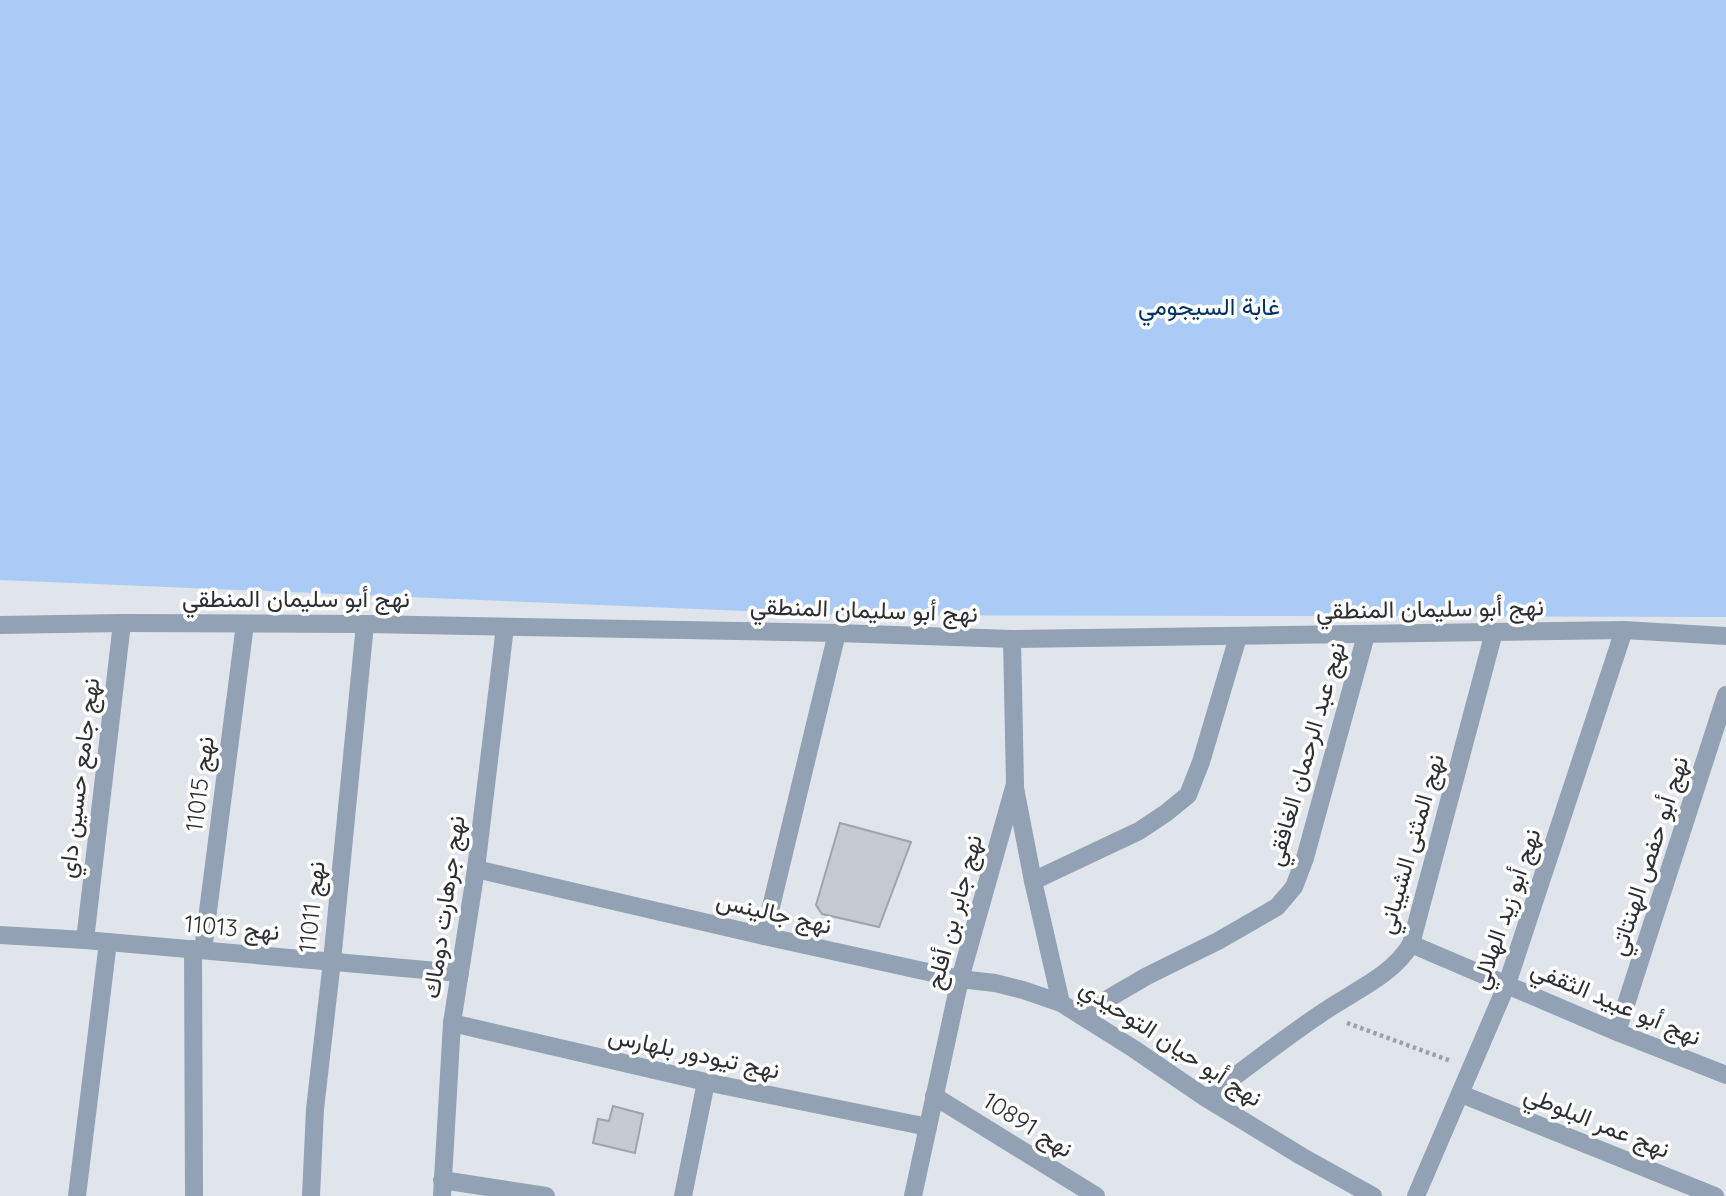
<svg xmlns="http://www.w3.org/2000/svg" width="1726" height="1196" viewBox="0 0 1726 1196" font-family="Quicksand,Vazirmatn,sans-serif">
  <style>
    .green { fill: #a9cbf6 }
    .building { fill: #c4cad0; stroke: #9fa4aa; stroke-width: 2 }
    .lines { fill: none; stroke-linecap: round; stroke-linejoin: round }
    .path { stroke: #9da1a7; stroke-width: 4.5; stroke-dasharray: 3.5 3.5; stroke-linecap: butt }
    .minor { stroke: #93a1b4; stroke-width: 18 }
    .labels { text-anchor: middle; stroke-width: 7; stroke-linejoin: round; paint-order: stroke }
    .park-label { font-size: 24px; fill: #013265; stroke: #fff }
    .street-label { font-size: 24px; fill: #2d2f31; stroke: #fff }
  </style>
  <rect width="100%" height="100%" fill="#e0e5ec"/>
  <path class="green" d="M0 0H1726V617L839 615 0 580Z"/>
  <g class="building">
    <path d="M840 823 911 842 879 927 822 914 816 905Z"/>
    <path d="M613 1106 643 1114 635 1153 593 1143 598 1119 609 1121Z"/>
  </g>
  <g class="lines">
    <path class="path" d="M1347 1023 1451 1061"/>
    <g class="minor">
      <path d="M0 625 122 623 365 624 837 633 1012 639 1624 630 1726 636"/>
      <path d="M1015 788 1033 881 1061 1003"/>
      <path d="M476 869 764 936 960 979 995 983 1023 990 1061 1003 1134 1049 1206 1098 1301 1156 1373 1196"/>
      <path d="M1033 881 1139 831 1166 813 1188 795 1201 762 1238 637"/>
      <path d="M0 935 85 940 460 973"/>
      <path d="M764 936 837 633"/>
      <path d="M85 940 122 623"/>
      <path d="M1411 944 1617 1032 1726 1075"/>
      <path d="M193 949 194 1196"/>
      <path d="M203 950 245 624"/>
      <path d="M1080 1015 1147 976 1218 941 1277 907 1294 887 1305 858 1366 635"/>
      <path d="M452 1023 706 1082 928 1127"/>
      <path d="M1617 1032 1726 695"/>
      <path d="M1461 1094 1715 1196"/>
      <path d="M934 1096 1096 1196"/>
      <path d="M1206 1098C1244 1070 1280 1041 1319 1015 1349 993 1392 977 1411 944L1494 632"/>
      <path d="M442 1180 546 1196"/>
      <path d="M77 1196 108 942"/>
      <path d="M311 1196 315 1109 332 961 365 624"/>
      <path d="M442 1196 452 1023 476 869 505 627"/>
      <path d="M683 1196 706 1082"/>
      <path d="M913 1196 960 979 1015 784 1012 639"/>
      <path d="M1416 1196 1507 984 1624 630"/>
    </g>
  </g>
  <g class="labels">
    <g class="park-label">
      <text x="1209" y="315">غابة السيجومي</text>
    </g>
    <g class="street-label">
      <text x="296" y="607">نهج أبو سليمان المنطقي</text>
      <text transform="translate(1430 609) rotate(-1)" y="8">نهج أبو سليمان المنطقي</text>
      <text transform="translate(864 610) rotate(2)" y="8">نهج أبو سليمان المنطقي</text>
      <text transform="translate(1306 754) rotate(-74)" y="8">نهج عبد الرحمان الغافقي</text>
      <text transform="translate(79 778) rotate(-83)" y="8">نهج جامع حسين داي</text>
      <text transform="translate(200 784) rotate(-83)" y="8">نهج 11015</text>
      <text transform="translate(1411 844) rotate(-74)" y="8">نهج المثنى الشيباني</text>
      <text transform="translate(1649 856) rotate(-72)" y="8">نهج أبو حفص الهنتاتي</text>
      <text transform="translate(312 907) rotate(-84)" y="8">نهج 11011</text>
      <text transform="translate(444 907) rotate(-82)" y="8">نهج جرهارت دوماك</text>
      <text transform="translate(1506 909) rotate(-71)" y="8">نهج أبو زيد الهلالي</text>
      <text transform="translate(954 912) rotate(-75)" y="8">نهج جابر بن أفلح</text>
      <text transform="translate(774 913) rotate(13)" y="8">نهج جالينس</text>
      <text transform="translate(232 928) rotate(5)" y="8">نهج 11013</text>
      <text transform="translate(1616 1003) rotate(23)" y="8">نهج أبو عبيد الثقفي</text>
      <text transform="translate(1171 1043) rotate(33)" y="8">نهج أبو حيان التوحيدي</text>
      <text transform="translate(694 1053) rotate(12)" y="8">نهج تيودور بلهارس</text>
      <text transform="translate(1597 1122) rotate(22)" y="8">نهج عمر البلوطي</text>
      <text transform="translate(1028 1125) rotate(32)" y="8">نهج 10891</text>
    </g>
  </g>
</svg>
